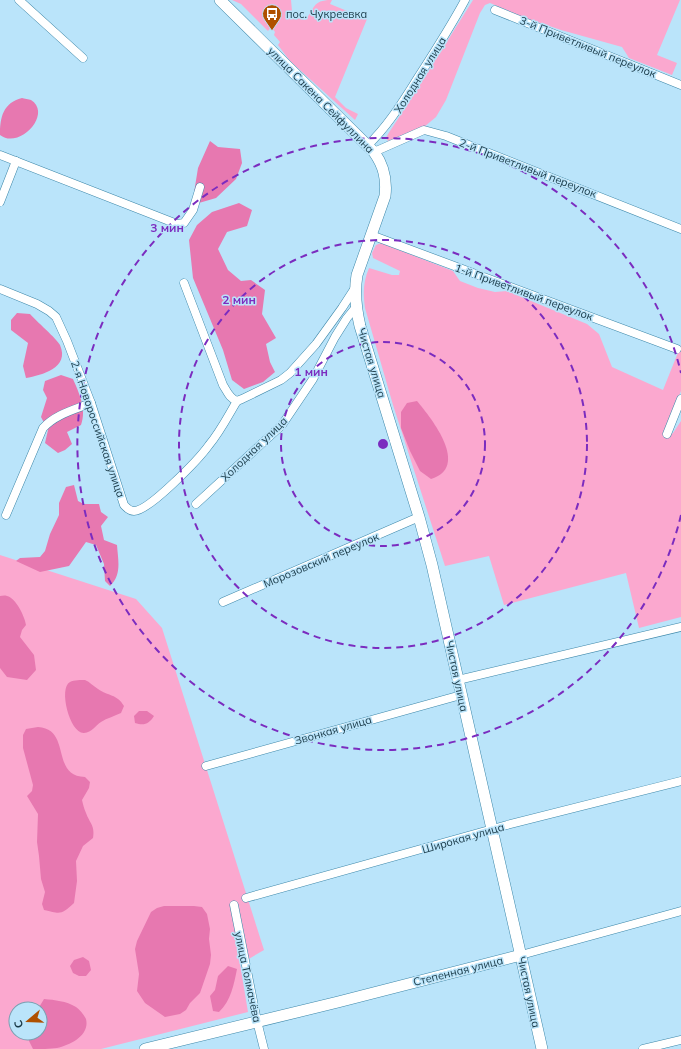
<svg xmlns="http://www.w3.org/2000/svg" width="681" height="1049" viewBox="0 0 681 1049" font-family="Mulish,sans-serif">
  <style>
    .green { fill: #fba8cf; fill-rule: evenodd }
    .forest { fill: #e778b0 }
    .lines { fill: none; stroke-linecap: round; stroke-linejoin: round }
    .street-casing { stroke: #3c87a9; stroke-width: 9 }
    .secondary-casing { stroke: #3c87a9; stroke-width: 12 }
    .street { stroke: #fff; stroke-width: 8 }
    .secondary { stroke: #fff; stroke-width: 11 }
    .ring { fill: none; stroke: #7b2cbf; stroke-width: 2; stroke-dasharray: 7 5 }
    .labels { text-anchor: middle; stroke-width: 3; stroke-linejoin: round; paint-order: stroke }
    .poi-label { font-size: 11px; fill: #193947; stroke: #bae4fa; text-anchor: start }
    .street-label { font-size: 11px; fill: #193947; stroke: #bae4fa }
    .centre { fill: #7b2cbf; stroke: #bae4fa; stroke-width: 2 }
    .ring-label { font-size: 12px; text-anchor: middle; font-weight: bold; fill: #7b2cbf; stroke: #bae4fa; stroke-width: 3; stroke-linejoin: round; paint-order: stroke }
  </style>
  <rect width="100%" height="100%" fill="#bae4fa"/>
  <g class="green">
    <path d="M232 0H291L292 11 298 18 305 20C315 9 312 0 331 0H332L330 4 367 19 335 97 346 108 358 114 355 120 290 61 278 45 280 42 274 35 275 32 271 27 268 31 241 4Z"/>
    <path d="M473 0H680L657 55 677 63 672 75 629 58 622 47 561 30 523 17 490 3 485 5 480 13 446 100 436 117 424 127 388 141 386 138 388 134 411 99Z"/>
    <path d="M381 243 453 271 460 281 478 288 495 292 507 291 587 324 599 334 612 367 663 390 681 345V391L663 434 665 438 673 433 681 421V617L639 628 626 573 504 605 489 556 445 566 393 405 365 308C363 293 363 282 369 268L392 275H399L400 271 373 258 372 253 376 245Z"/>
    <path d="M0 555 136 599 162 628 264 950 240 964 248 1012 101 1049H0ZM16 1009H40V1033H16Z"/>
  </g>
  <g class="forest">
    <path d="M22 98C24 99 29 99 31 100 53 114 19 150 0 135 0 117 3 103 22 98Z"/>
    <path d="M210 141 218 147 240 149 242 163 236 179 216 198 192 205 198 168Z"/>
    <path d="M239 203 252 210 247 226 227 232 218 249 228 270 241 281 251 280 265 290 262 314 276 338 266 344 270 362 275 372 263 382 244 389 232 380 223 350 193 278 189 240 197 225 212 212Z"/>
    <path d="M17 313 30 314C35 320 57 339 60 345 70 368 42 375 26 378L23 366 28 343 11 330V320Z"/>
    <path d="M61 375 73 379C79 393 87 409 81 425L67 432 72 444 65 450 58 453 45 443 48 430 41 417 47 398 43 390 45 381Z"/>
    <path d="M417 401C432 419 470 467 431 479L420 471 410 451 401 428V412L407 403Z"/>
    <path d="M74 485 78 501 84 504H99L101 512 108 517 101 526 104 540 117 545C118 560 122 575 110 586L105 581 104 564 96 545 86 542 69 566 40 572 16 561 20 558 40 557 45 551 50 534 59 515V503L66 487Z"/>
    <path d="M0 596C2 596 4 595 7 596 16 598 25 617 26 625L22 630 20 637 34 655 36 670 27 680 7 677 0 668Z"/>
    <path d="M85 680C90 682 93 686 98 689 108 696 117 694 124 706L121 713C115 716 107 718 101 722 95 726 92 732 84 733 70 734 58 688 70 682 74 680 81 680 85 680Z"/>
    <path d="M139 711H147L154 716C149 724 144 726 135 723L134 716Z"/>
    <path d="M38 727C72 729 50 776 85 777L90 782 89 788 82 800C83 804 84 809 86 813 90 824 95 825 93 838L83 846 76 861 77 881 74 903C61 915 61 914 44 910L42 904 45 892 41 879 39 856 37 842 38 814 27 796 32 791 33 785 23 748V735L26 729Z"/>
    <path d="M164 906H194L202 907 207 914 210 929 209 939 211 955 210 964 200 993 190 1003 186 1010 180 1014 165 1017 145 1003 137 991 139 974 135 949 137 941 151 912 157 908Z"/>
    <path d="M83 957 89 961 91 970 86 976H79L73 973 70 966 74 960Z"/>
    <path d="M228 966 237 969C234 984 231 1001 219 1012L213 1011 210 996 215 990 218 976Z"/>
    <path d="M44 999C55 1000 66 1001 76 1007 80 1010 84 1015 86 1019 90 1035 71 1045 57 1048 50 1049 40 1049 33 1049L29 1041V1034L40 1033V1009H38Z"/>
  </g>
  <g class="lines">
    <defs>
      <g id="street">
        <path d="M19 0 83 58"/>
        <path d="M495 10 681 85"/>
        <path d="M368 145C389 125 403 101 419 76 435 51 451 26 465 0"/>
        <path d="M374 152 424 130 446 136 681 229"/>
        <path d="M0 155 177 224 184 223 193 210 200 187"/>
        <path d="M0 202 16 161"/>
        <path d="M371 235 677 349"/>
        <path d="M184 283 223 385C227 391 229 398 237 401"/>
        <path d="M0 289 37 304 49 311 56 317 67 341 91 403 124 505C127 508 129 511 134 511 149 511 199 459 209 445 220 432 228 416 237 401L242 399 281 380 290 373 316 344 342 308 355 288"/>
        <path d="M667 434 681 399"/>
        <path d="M196 504 282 425 313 379 335 337 347 318 356 307"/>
        <path d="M6 515 43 428C56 414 74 410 91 403"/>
        <path d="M223 602 419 517"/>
        <path d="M458 680 681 627"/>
        <path d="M206 766 461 695"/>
        <path d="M246 898 507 825 681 781"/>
        <path d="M234 905 257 1021 264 1049"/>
        <path d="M521 955 681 911"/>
        <path d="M643 1049 681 1040"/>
      </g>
      <g id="secondary">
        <path d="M220 0 374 152C384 166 387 179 385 196L357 275C354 293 356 309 360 326L419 517 432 565 542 1049"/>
        <path d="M145 1049 338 1002 521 955"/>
      </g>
    </defs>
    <use href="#street" class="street-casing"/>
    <use href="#secondary" class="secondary-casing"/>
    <use href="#street" class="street"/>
    <use href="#secondary" class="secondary"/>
  </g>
  <g class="ring">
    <circle cx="383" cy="444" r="102"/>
    <circle cx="383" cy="444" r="204"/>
    <path d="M681 515A306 306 0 1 1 681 373"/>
  </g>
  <defs>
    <symbol id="bus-pin" viewBox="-11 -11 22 30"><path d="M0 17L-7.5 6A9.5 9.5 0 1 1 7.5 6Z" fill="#af5000" stroke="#bae4fa"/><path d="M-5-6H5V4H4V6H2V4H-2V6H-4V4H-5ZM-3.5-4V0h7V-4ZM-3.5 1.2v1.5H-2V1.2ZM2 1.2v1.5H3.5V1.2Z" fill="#fff"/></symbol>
  </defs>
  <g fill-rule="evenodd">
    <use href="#bus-pin" x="261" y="3" width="22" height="30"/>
  </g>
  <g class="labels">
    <g class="poi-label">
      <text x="286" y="18">пос. Чукреевка</text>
    </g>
    <g class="street-label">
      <text transform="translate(588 47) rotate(22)" y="4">3-й Приветливый переулок</text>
      <text transform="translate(420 75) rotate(-58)" y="4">Холодная улица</text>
      <text transform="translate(321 100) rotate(45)" y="4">улица Сакена Сейфуллина</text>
      <text transform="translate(528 168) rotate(21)" y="4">2-й Приветливый переулок</text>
      <text transform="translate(524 292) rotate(20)" y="4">1-й Приветливый переулок</text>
      <text transform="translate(372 363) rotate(73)" y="4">Чистая улица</text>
      <text transform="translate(98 429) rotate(71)" y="4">2-я Новороссийская улица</text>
      <text transform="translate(254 449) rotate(-44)" y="4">Холодная улица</text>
      <text transform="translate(321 560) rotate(-23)" y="4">Морозовский переулок</text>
      <text transform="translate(457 676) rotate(78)" y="4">Чистая улица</text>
      <text transform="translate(333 730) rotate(-16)" y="4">Звонкая улица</text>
      <text transform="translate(463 838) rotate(-16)" y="4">Широкая улица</text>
      <text transform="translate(458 971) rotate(-14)" y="4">Степенная улица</text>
      <text transform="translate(248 977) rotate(78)" y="4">улица Толмачёва</text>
      <text transform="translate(529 992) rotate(78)" y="4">Чистая улица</text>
    </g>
  </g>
  <circle cx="383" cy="444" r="6" class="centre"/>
  <g class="ring-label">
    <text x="167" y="232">3 мин</text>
    <text x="239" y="304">2 мин</text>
    <text x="311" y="376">1 мин</text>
  </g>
  <g transform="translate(28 1021) rotate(251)"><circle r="19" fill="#bae4fa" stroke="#7aa0b2"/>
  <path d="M0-3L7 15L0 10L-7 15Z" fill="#af5000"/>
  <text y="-6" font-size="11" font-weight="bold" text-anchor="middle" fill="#193947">С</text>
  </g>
</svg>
